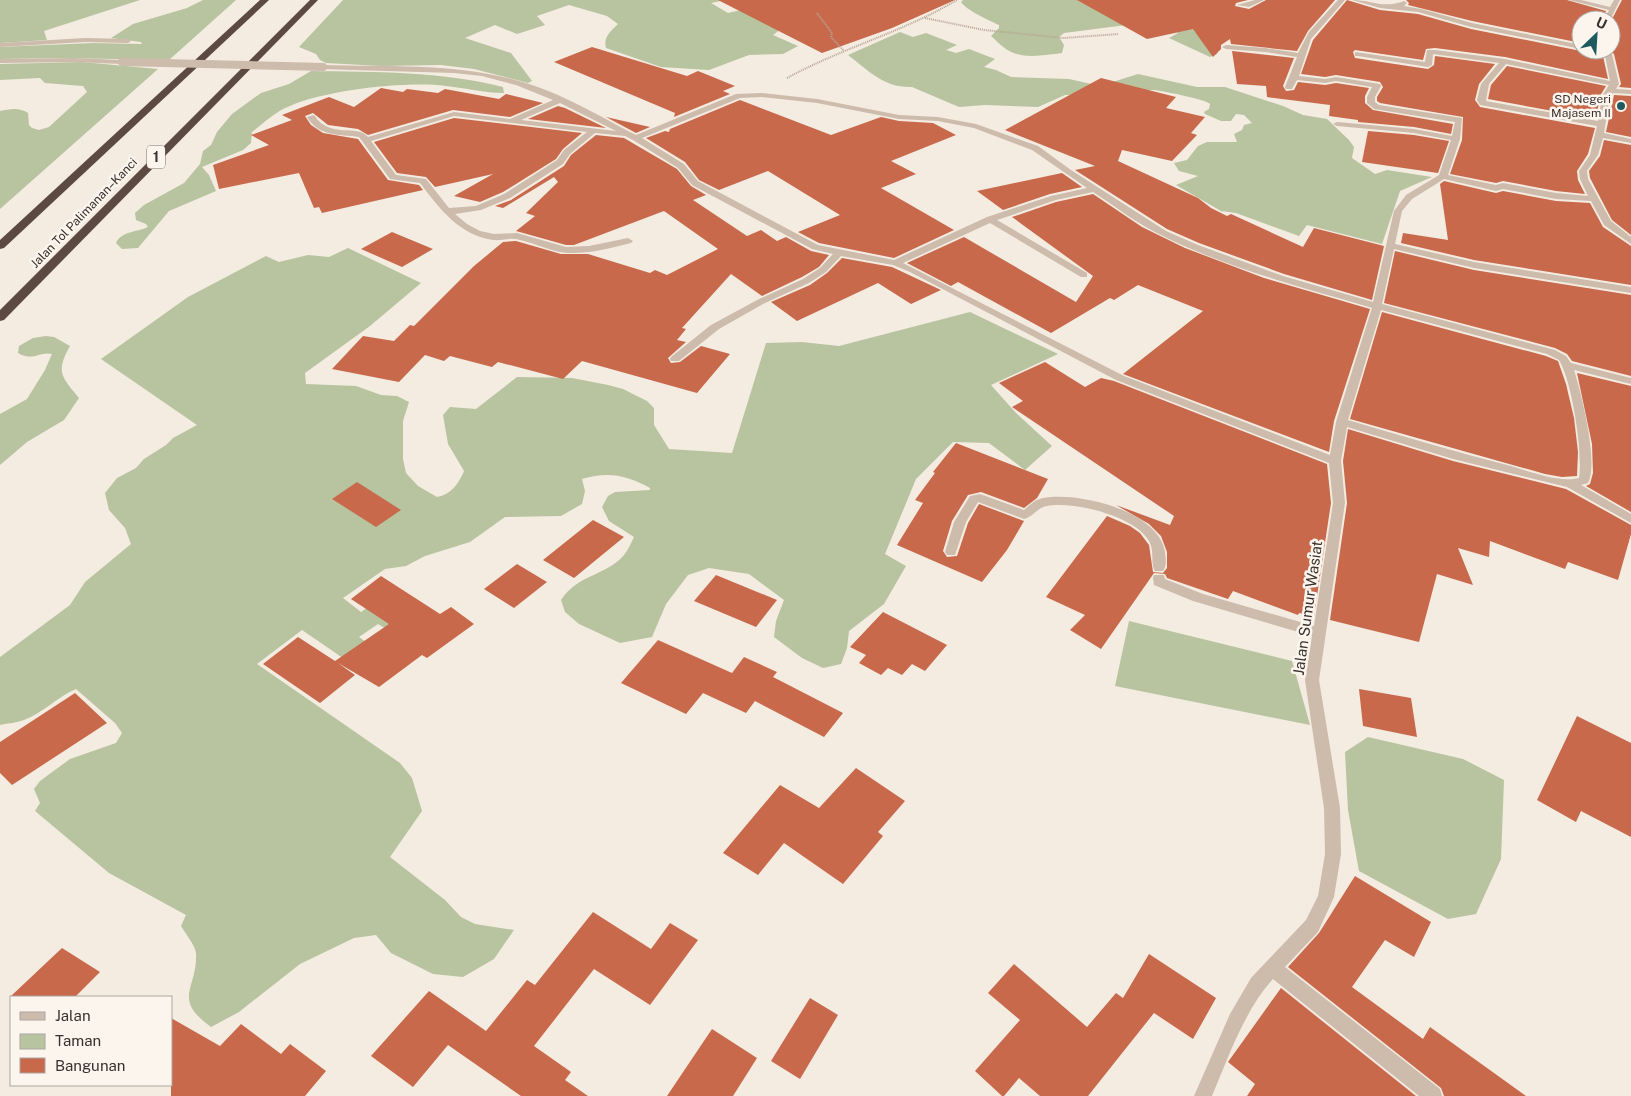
<svg xmlns="http://www.w3.org/2000/svg" width="1631" height="1096" viewBox="0 0 1631 1096" font-family="'Public Sans',sans-serif">
  <style>
    .green { fill: #b8c4a0 }
    .building { fill: #c8694b }
    .lines { fill: none; stroke-linecap: round; stroke-linejoin: round }
    .path { stroke: #b9a596; stroke-width: 2; stroke-dasharray: 1 1; stroke-linecap: butt }
    .lane { fill: #cdbbac; fill-rule: evenodd }
    .street { fill: #cdbbac; fill-rule: evenodd }
    .highway { fill: #5c4a42; fill-rule: evenodd }
    .street-bridge { stroke: #cdbbac; stroke-width: 8 }
    .poi-dot { fill: #1f5a5e; stroke: #fbf5ee; stroke-width: 2 }
    .labels { text-anchor: middle; stroke-width: 5; stroke-linejoin: round; paint-order: stroke }
    .far-poi-label { font-size: 12px; fill: #3b302b; stroke: #fbf5ee; text-anchor: end }
    .far-street-label { font-size: 12px; fill: #3b302b; stroke: #fbf5ee }
    .shield { fill: #fbf5ee; stroke: #756b66; stroke-width: 1 }
    .shield-label { font-size: 14px; font-weight: bold; fill: #3b302b }
    .street-label { font-size: 15px; fill: #3b302b; stroke: #fbf5ee }
  </style>
  <rect width="100%" height="100%" fill="#f4ebe1"/>
  <g class="green">
    <path d="M0 0H140L44 31 47 40 0 43Z"/>
    <path d="M203 0H236L169 60 60 58 0 59V47L93 43 142 44 141 42 111 38 133 24 187 8Z"/>
    <path d="M343 0H725L711 3 728 13 754 7 789 23 773 35 798 46 783 54 749 55 709 70 661 67 606 48C603 37 611 31 618 24L607 16 569 5 537 16 545 25 517 34 495 25 465 38 511 53 532 81 528 83 474 69 441 65 381 66 326 63 320 60 316 54 299 47Z"/>
    <path d="M963 0H1152L1222 38 1217 54 1210 57 1169 38 1178 33 1158 21 1064 33 1059 37 1064 45 1062 53C1044 55 1022 60 1006 49 1001 46 996 40 991 36L999 28V25C990 21 966 10 961 2Z"/>
    <path d="M900 32 913 37 926 33 957 45 946 50 956 53 969 49 995 59 984 67 996 70 1011 77 1069 79 1100 86 1138 74 1197 87H1225L1283 106 1303 115 1327 119 1349 140 1354 147 1352 158 1375 174 1387 170 1432 177 1400 191 1382 244 1307 225 1299 236 1236 213 1221 211 1176 185 1198 176 1179 171 1174 163 1187 160 1198 146 1207 142H1237L1234 134 1242 130 1244 125 1252 123 1244 115 1236 114 1231 121H1221L1205 114 1204 112 1209 109 1210 104C1208 100 1163 91 1154 90H1149L1147 93 1065 95 1038 107 985 105 959 107 912 87C884 88 869 71 848 55Z"/>
    <path d="M82 62 158 69 0 209V111C10 109 19 107 28 113L29 125 32 128 39 130 49 127 87 92 83 86 45 83 40 78 0 80V64Z"/>
    <path d="M311 71C375 72 441 71 503 87L504 93C484 93 466 88 446 86 407 81 326 90 290 106 276 111 264 123 252 132L251 143 243 150 202 167 209 175 216 191 169 211 138 248 122 249 116 243C121 231 138 232 148 227L146 224 136 220 135 213 144 205 184 183 200 164 203 151 211 145 217 132 232 114 261 93 289 84Z"/>
    <path d="M348 248 421 283 370 326 305 373 306 384 356 386 381 395 397 396 409 402 403 421V459L406 473 418 486 437 497C451 495 459 483 464 471L448 444 443 415 450 407 476 409 517 377 572 378 608 385 623 389 647 401 654 408V425L669 449 732 453 766 343 802 342 839 346 970 312 1058 354 991 385 1016 413 1052 446 1025 470 989 443 953 442 916 479 885 554 906 566 884 604 849 631 847 648 841 664 823 668 802 658 774 637 776 621 784 600 749 574 709 568 688 575 666 604 652 637 620 643 579 624 565 612 561 600C578 574 606 576 624 555 628 550 631 543 634 537L609 521 602 507 608 496 615 492 650 490V488C627 475 608 471 582 479L585 491 582 504 561 516 505 517 470 542 425 556 406 566 385 569 343 598 361 612 377 601 401 638 378 624 359 637 376 649 356 667 302 630 257 664 400 763 412 778 422 811 390 857 445 900 461 917 475 924 514 930 494 959 463 977 433 974 391 953 376 935 354 938 300 964 239 1012 211 1027C171 998 198 989 196 953 195 945 185 933 181 926L186 915 109 873 35 811 40 803 34 789 40 781 70 759 116 743 122 733 115 723 76 689C57 697 43 713 24 720 16 723 8 723 0 725V657L70 605 85 582 131 544 125 528 109 510 105 493 117 478 136 468 144 459 166 445 173 438 197 425 101 359 188 297 266 256 279 262 308 255 329 257Z"/>
    <path d="M46 336 54 337 70 346C55 372 62 377 79 398L64 420 27 442 0 465V414L27 399 45 370 52 354C39 351 33 362 18 353L19 346 33 338Z"/>
    <path d="M1129 621 1292 661 1310 725 1115 686Z"/>
    <path d="M1368 737 1463 759 1504 780 1501 859 1476 914 1448 919 1359 871 1348 810 1345 752Z"/>
  </g>
  <g class="building">
    <path d="M718 0H955L892 28 822 53Z"/>
    <path d="M1077 0H1248L1236 3 1235 6 1249 9 1266 0H1335L1308 31 1297 51 1231 44 1230 39 1221 45V49L1213 57 1193 29 1147 39Z"/>
    <path d="M1347 0 1380 10 1418 14 1471 29 1581 51 1592 50 1603 56 1608 79 1505 57 1435 48 1426 49 1423 60 1355 50 1353 52 1355 58 1428 69 1434 65 1435 56 1495 64 1479 84 1475 100 1480 107 1595 128 1588 154 1577 171 1578 180 1585 194 1556 191 1503 181 1496 183 1450 174 1462 140 1463 117 1380 103 1377 101V97L1383 87 1380 82 1336 75 1325 77 1301 74 1313 40Z"/>
    <path d="M1406 0H1567L1606 11 1602 20H1581V43L1472 21 1408 5 1409 3Z"/>
    <path d="M1622 0H1631V88L1619 87 1621 84 1614 54 1608 50H1611V21Z"/>
    <path d="M592 47 687 76 698 71 735 86 723 91 730 94 674 117 675 113 554 62Z"/>
    <path d="M1232 51 1294 58 1283 86 1286 91 1294 90 1298 82 1325 85 1336 83 1369 88 1365 96V103L1373 110 1453 124 1451 134 1414 127 1358 122V120L1329 116 1330 105 1267 97 1266 86 1237 84Z"/>
    <path d="M1507 66 1606 86 1600 96 1596 119 1488 99 1491 85Z"/>
    <path d="M1101 78 1176 97 1166 108 1205 117 1191 133 1197 135 1172 161 1122 150 1118 161 1198 198 1211 208 1227 216 1231 214 1303 247 1314 228 1384 246 1372 300 1284 274 1199 243 1167 229 1075 170 1095 166 1005 130Z"/>
    <path d="M381 88 403 92 407 89 438 93 445 89 499 99 506 94 543 103 510 117 453 110 368 135 358 129 328 125 313 113 305 116 311 125 323 133 358 139 388 180 419 185 423 190 322 213 319 207 314 208 299 173 219 189 213 165 269 145 251 135 292 120 282 115 329 97 354 107Z"/>
    <path d="M1614 95 1631 96V137L1606 132Z"/>
    <path d="M740 100 831 135 881 117 899 121 933 123 956 135 891 161 916 174 881 188 954 230 894 258 819 243 798 232 840 215 768 171 719 190 699 180 685 162 646 138 665 131 669 132 670 129Z"/>
    <path d="M558 106 565 108 606 128 528 119Z"/>
    <path d="M606 117 650 127 636 133Z"/>
    <path d="M454 118 582 133 563 149 556 159 503 192 480 202 454 196 493 174 435 187 426 177 397 173 374 142Z"/>
    <path d="M1368 131 1414 135 1449 141 1438 173 1362 162Z"/>
    <path d="M596 135 624 138 677 169 691 186 706 195 693 200 747 236 761 230 777 241 786 237 811 251 829 255 819 267 802 277 762 296 731 274 682 328 686 329 677 340 686 342 668 358 671 363 680 362 701 346 730 354 697 393 582 361 563 379 498 362 492 367 450 356 444 361 425 355 399 382 332 369 363 336 394 341 410 325 414 326 474 266 503 242 516 241 561 254H588L650 273 655 270 667 275 718 249 664 211 574 245H566L516 231 535 216 526 213 558 182 554 177 503 208 495 206 511 200 564 166 571 155Z"/>
    <path d="M1604 140 1631 145V235L1612 220 1590 178 1589 171 1600 156Z"/>
    <path d="M1062 173 1082 187 1050 194 1003 210 977 191Z"/>
    <path d="M1444 181 1496 193 1503 191 1556 201 1590 203 1603 227 1631 246V285L1474 260 1401 243 1403 233 1448 240 1440 184Z"/>
    <path d="M1093 194 1142 227 1185 248 1264 278 1370 309 1334 421 1329 452 1123 374 1203 311 1138 285 1114 300 1110 298 1051 333 958 282 951 286 907 263 964 237 1076 302 1093 276 1012 217 1056 202Z"/>
    <path d="M392 232 433 249 402 267 361 249Z"/>
    <path d="M1395 251 1474 270 1631 295V376L1572 361 1567 354 1555 348 1384 303Z"/>
    <path d="M842 258 892 267 941 290 911 304 878 283 797 321 771 302 810 285 827 273Z"/>
    <path d="M1382 312 1546 356 1558 361 1566 384 1574 418 1578 452 1577 476 1562 477 1545 474 1350 419Z"/>
    <path d="M1045 362 1085 387 1101 378 1114 381 1327 464 1331 503 1314 616 1299 613 1298 615 1233 591 1228 599 1167 578 1165 574 1154 573 1101 649 1070 630 1085 615 1046 597 1107 516 1130 526 1140 533 1149 545 1153 572 1163 573 1167 568V552L1161 536 1149 524 1116 505 1170 525 1174 516 1012 407 1023 401 999 383Z"/>
    <path d="M1577 373 1631 386V512L1586 486 1590 484 1593 473 1592 444Z"/>
    <path d="M1348 429 1453 461 1566 489 1631 525V534L1618 580 1568 562 1565 569 1490 541 1489 557 1458 548 1473 585 1437 574 1419 642 1330 620 1347 503 1343 461Z"/>
    <path d="M956 443 1048 479 1037 498 1024 508 981 492 968 495 952 521 943 551 947 557 957 556 968 523 979 504 1024 521 1007 550 982 582 897 545 923 503 915 500 935 473 933 472Z"/>
    <path d="M357 482 401 510 376 527 332 499Z"/>
    <path d="M593 520 624 537 574 578 543 560Z"/>
    <path d="M517 564 547 582 514 608 484 589Z"/>
    <path d="M716 575 777 600 756 627 694 601Z"/>
    <path d="M381 576 440 614 451 607 474 624 427 658 422 655 379 687 338 663 355 675 320 703 263 664 298 637 335 661 389 624 351 599Z"/>
    <path d="M883 612 947 645 925 671 912 664 902 675 888 668 881 675 859 663 866 655 850 647Z"/>
    <path d="M658 640 732 673 744 657 777 672 773 677 843 713 824 737 755 701 746 713 703 693 686 714 621 683Z"/>
    <path d="M1359 689 1411 698 1417 737 1363 726Z"/>
    <path d="M75 693 107 723 12 785 0 773V742Z"/>
    <path d="M1577 716 1631 743V837L1581 811 1576 822 1537 800Z"/>
    <path d="M856 768 905 801 878 832 883 836 843 884 784 843 758 875 723 853 780 785 819 808Z"/>
    <path d="M1355 876 1431 922 1414 957 1385 940 1352 987 1423 1039 1430 1027 1526 1096H1444L1441 1088 1288 967 1319 933Z"/>
    <path d="M593 912 651 949 670 923 698 940 650 1005 594 969 534 1046 571 1072 565 1080 588 1096H521L448 1045 413 1087 371 1056 429 991 486 1031 527 980 535 985Z"/>
    <path d="M62 948 100 972 75 997H10Z"/>
    <path d="M1149 954 1216 998 1193 1039 1154 1013 1088 1096H1040L1019 1078 1004 1096H1002L975 1071 1020 1020 988 993 1014 964 1087 1027 1116 993 1123 998Z"/>
    <path d="M1281 988 1416 1096H1247L1255 1084 1228 1062Z"/>
    <path d="M810 998 838 1015 800 1079 771 1061Z"/>
    <path d="M171 1018 220 1046 241 1024 281 1054 290 1044 326 1071 305 1096H171Z"/>
    <path d="M712 1029 757 1058 733 1096H667Z"/>
  </g>
  <g class="lines">
    <g class="path">
      <path d="M817 13 832 33 831 37 844 51"/>
      <path d="M925 18 984 30 1064 38 1118 34"/>
      <path d="M787 78C842 48 903 32 957 0"/>
    </g>
    <path class="lane" d="M85 38 128 39 131 41 128 43 85 42 0 47V43Z"/>
    <g class="street">
      <path d="M1255 0H1264L1249 7 1237 5Z"/>
      <path d="M1338 0H1345L1311 39 1299 76 1325 79 1336 77 1380 84 1381 86 1375 97V102L1379 105 1462 118 1460 139 1448 175 1496 185 1503 183 1556 193 1588 196 1580 179 1579 171 1590 155 1597 126 1480 105 1477 100 1481 84 1499 63 1433 54 1432 65 1428 67 1358 56H1355V52L1425 62 1427 50H1435L1505 59 1610 81 1605 55 1594 50H1604L1612 54 1619 84 1616 89 1631 90V94L1613 93 1610 97 1604 133 1631 139V143L1603 138 1598 155 1587 171 1588 179 1611 221 1631 237V244L1604 225 1591 201 1556 199 1503 189 1496 191 1444 179 1412 199 1402 211 1395 244 1474 262 1631 287V293L1474 268 1394 249 1382 304 1555 350 1566 356 1571 363 1631 378V384L1574 370C1581 392 1599 463 1588 483L1581 485 1631 514V523L1567 487 1453 459 1347 427 1341 461 1345 503 1319 680 1340 808 1341 854 1334 897 1318 932 1285 967 1440 1089 1442 1096H1419L1273 979C1244 1011 1229 1056 1212 1096H1194L1230 1014 1251 978 1306 920 1318 896 1325 854 1324 808 1305 680 1312 636 1193 601 1154 585 1153 578 1154 575H1164L1165 579 1203 594 1314 626 1333 503 1329 463 1116 380 910 272 893 265 841 256 826 272 809 283 765 303 719 329 679 361H671L670 359 671 357 711 325 759 299 803 279 820 268 833 254 812 249 692 185 678 168 633 140 625 136 595 133 570 154 563 164 510 198 481 210 455 214 467 224 480 231 494 234 517 233 566 247 589 246 628 238 633 241 631 243C611 248 589 254 567 253 552 252 535 243 520 240 511 237 502 241 493 240 459 235 440 209 420 183L390 179 359 137C339 134 319 137 307 117L314 115C330 140 357 123 368 137L454 112 510 119 553 100 516 85 482 76 454 73 320 69 319 67 323 65C388 67 456 63 519 81 560 92 599 116 636 135L736 94 762 93 817 99 899 115 938 117 976 124 1038 146 1071 170 1166 231 1198 245 1283 276 1373 302 1394 211 1406 195 1439 175 1451 140 1414 133 1337 126 1333 124 1337 122 1414 129 1452 136 1455 122 1374 109 1367 103V97L1372 87 1336 81 1325 83 1297 80 1292 89H1286L1285 87 1297 57 1265 52 1226 49 1222 47 1226 45 1265 48 1298 53 1309 32ZM1506 64 1609 85 1602 96 1598 121 1486 101 1489 84ZM762 97 817 103 899 119 938 121 974 128 1032 150 1087 188 1051 196 987 217 894 260 818 245 698 181 684 164 642 138 740 98ZM560 103 616 131 521 120ZM454 116 587 132 564 150 557 160 504 194 476 206 449 208 426 179 396 175 371 141ZM1093 192C1115 206 1137 224 1161 235 1226 268 1302 287 1372 308L1336 422 1330 455 1124 376 903 263 990 223 1081 277H1087V273L997 220 1056 200ZM1381 310 1547 354 1559 360C1572 381 1583 453 1579 478 1558 483 1531 472 1511 466 1456 452 1402 436 1348 420Z"/>
      <path d="M1352 0C1372 0 1384 9 1404 1L1407 3 1404 6 1421 9 1472 23 1581 45V49L1471 27 1418 12 1380 8Z"/>
      <path d="M1569 0H1581L1610 7 1614 0H1620L1610 20H1604L1609 10Z"/>
      <path d="M73 58 122 60 126 62 122 64 73 62 0 63V59Z"/>
      <path d="M980 494 1024 510C1030 505 1034 500 1043 498 1078 491 1159 511 1165 552 1166 559 1167 566 1163 571H1155C1150 563 1155 551 1149 541 1135 516 1074 501 1047 506 1038 507 1033 517 1024 519L978 502 966 522 955 555H947L945 552 954 522 970 496Z"/>
    </g>
    <g class="highway">
      <path d="M260 0H269L4 248 0 249V240Z"/>
      <path d="M310 0H318L4 320 0 321V310Z"/>
    </g>
    <path class="street-bridge" d="M122 62 323 67"/>
  </g>
  <circle class="poi-dot" cx="1621" cy="106" r="5"/>
  <g class="labels">
    <g class="far-poi-label">
      <text x="1611" y="103">SD Negeri<tspan x="1611" dy="14">Majasem II</tspan></text>
    </g>
    <g class="far-street-label">
      <text transform="translate(84 213) rotate(-46)" y="4">Jalan Tol Palimanan–Kanci</text>
    </g>
    <rect class="shield" x="147" y="145.5" width="18" height="23" rx="4"/>
    <g class="shield-label">
      <text x="156" y="162">1</text>
    </g>
    <g class="street-label">
      <text transform="translate(1308 608) rotate(-82)" y="5">Jalan Sumur Wasiat</text>
    </g>
  </g>
  <rect x="10" y="996" width="162" height="90" fill="#fbf5ee" stroke="#aea6a0"/>
  <rect x="20" y="1012" width="25" height="8" fill="#cdbbac" stroke="#aea6a0"/>
  <text x="55" y="1021" font-size="15" fill="#3b302b">Jalan</text>
  <rect x="20" y="1034" width="25" height="15" fill="#b8c4a0" stroke="#aea6a0"/>
  <text x="55" y="1046" font-size="15" fill="#3b302b">Taman</text>
  <rect x="20" y="1058" width="25" height="15" fill="#c8694b" stroke="#aea6a0"/>
  <text x="55" y="1071" font-size="15" fill="#3b302b">Bangunan</text>
  <g transform="translate(1596 35) rotate(25)"><circle r="24" fill="#fbf5ee" stroke="#aea6a0"/>
  <path d="M0-4L9 19L0 12L-9 19Z" fill="#1f5a5e"/>
  <text y="-8" font-size="14" font-weight="bold" text-anchor="middle" fill="#3b302b">U</text>
  </g>
</svg>
